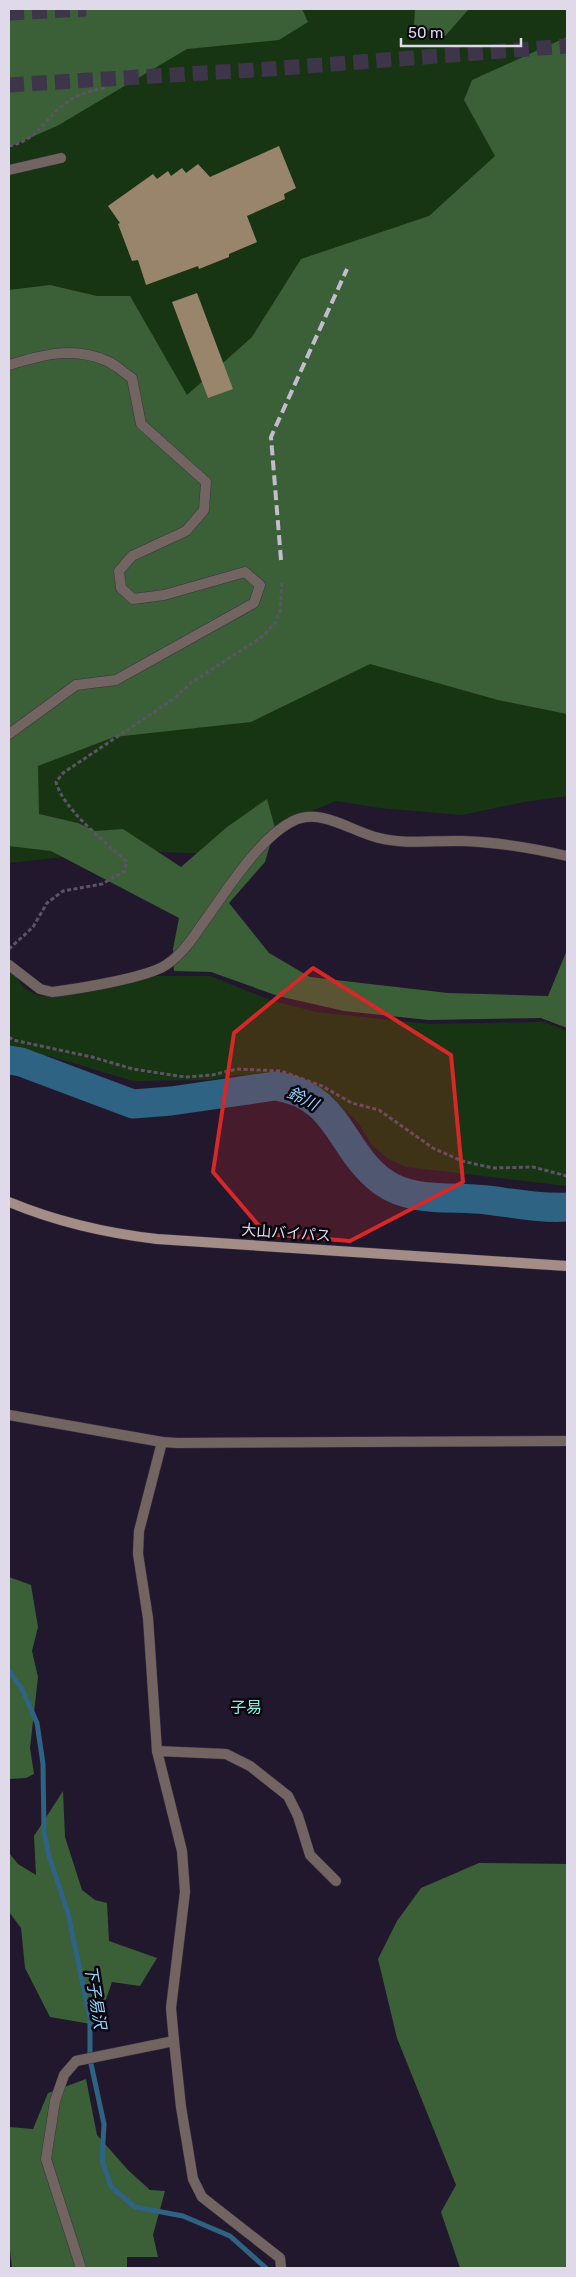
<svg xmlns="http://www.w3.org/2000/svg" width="576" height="2277" viewBox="0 0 576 2277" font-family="Rubik,'Noto Sans JP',sans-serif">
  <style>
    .green { fill: #183513 }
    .forest { fill: #3b5f36 }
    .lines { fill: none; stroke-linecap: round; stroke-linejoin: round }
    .stream { stroke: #2e6384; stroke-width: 5 }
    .river { stroke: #2e6384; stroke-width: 29 }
    .building { fill: #99846c }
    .motorway-tunnel { stroke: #3e354a; stroke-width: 15; stroke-dasharray: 15 8; stroke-linecap: butt }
    .minor-casing { stroke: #3c3348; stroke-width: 11 }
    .secondary-casing { stroke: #3c3348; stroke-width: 11 }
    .path { stroke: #5c5367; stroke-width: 3; stroke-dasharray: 4 2.5; stroke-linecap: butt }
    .minor { stroke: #726460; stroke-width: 10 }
    .secondary { stroke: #a38d86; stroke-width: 10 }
    .rail { stroke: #c3bccd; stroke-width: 4; stroke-dasharray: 10 5; stroke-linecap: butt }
    .marked { fill: #d62828; fill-opacity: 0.2; stroke: #d62828; stroke-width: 4; stroke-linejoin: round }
    .labels { text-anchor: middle; stroke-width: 5; stroke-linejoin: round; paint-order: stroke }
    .street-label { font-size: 15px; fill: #dfd9e9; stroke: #0a060f }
    .water-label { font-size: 16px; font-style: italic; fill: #95d3fd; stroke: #0a060f }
    .neighbourhood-label { font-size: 16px; fill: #88efdc; stroke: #0a060f }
  </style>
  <rect width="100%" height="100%" fill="#22182e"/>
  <g class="green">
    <path d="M9 9H567V796L524 802 461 815 380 808 336 801 206 854 125 850 9 863Z"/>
    <path d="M9 972 13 973 24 988 39 996 65 994 156 976H210L270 1000 317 1012 429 1024 544 1022 567 1031V1186L406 1167 388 1159 371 1144 357 1121 335 1102 312 1088 288 1079 266 1075H236L210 1080 133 1081 49 1056 9 1053Z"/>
  </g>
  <g class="forest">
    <path d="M9 9H302L308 22 279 40 187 49 57 126 9 147Z"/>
    <path d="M415 9H469L445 36 414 26Z"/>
    <path d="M567 37V714L498 700 370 664 251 722 114 737 38 766 39 814 78 823 95 831 123 829 181 867 227 827 267 799 275 828 265 862 229 903 269 953 310 977 448 993 548 996 567 950V1028L541 1018 428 1020 344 1011 278 996 211 972 174 971 173 949 179 918 51 851 9 846V290L50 285 97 296H130L187 395 252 337 301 259 429 216 495 156 464 100 472 80Z"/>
    <path d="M9 1577 31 1585 38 1627 32 1651 38 1677 30 1748 34 1774 26 1778 9 1779Z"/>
    <path d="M63 1791 65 1837 82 1890 95 1900 107 1903 109 1941 157 1958 140 1986 112 1982 97 2025 50 2017 25 1968 21 1928 9 1912V1853L18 1864 36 1875 34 1836Z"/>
    <path d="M479 1863 567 1864V2268H460L441 2212 456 2185 397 2038 378 1959 397 1921 421 1888Z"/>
    <path d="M86 2079 97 2135 128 2170 150 2190 165 2191 153 2235 158 2257H127V2268H12L9 2242V2127L33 2129 48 2093Z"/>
  </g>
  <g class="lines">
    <path class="stream" d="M9 1671 22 1689 37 1723 43 1764 44 1833 49 1856 68 1913 90 2019V2059L104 2124 102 2160 111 2187 135 2207 183 2216 230 2236 266 2268"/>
    <path class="river" d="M9 1060 21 1062 133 1104 171 1101 275 1086C340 1095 339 1150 383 1182 412 1203 453 1196 487 1200 514 1203 540 1209 567 1207"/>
  </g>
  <g class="building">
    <path d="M279 146 296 188 284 194 285 199 247 216 257 242 229 254V257L199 269 198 266 146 285 138 260 132 261 118 224 120 223 108 206 153 174 157 179 168 171 171 176 182 168 186 173 198 164 210 177Z"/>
    <path d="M197 293 233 389 208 398 172 302Z"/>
  </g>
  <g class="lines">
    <g class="motorway-tunnel">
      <path d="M9 13 86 9"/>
      <path d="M9 85 269 69 567 46"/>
    </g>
    <defs>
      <g id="minor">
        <path d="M9 170 61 158"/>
        <path d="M9 365C41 355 73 346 107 361 115 364 124 373 132 378L141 424 206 482 204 510 186 531 132 556 119 571 121 588 133 599 164 595 245 572 260 585 254 603 116 680 76 685 9 734"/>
        <path d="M9 965 40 989 52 992C77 989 146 978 166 965 181 955 191 941 201 926 224 895 258 838 293 821 321 807 352 832 379 838 406 845 435 840 462 841 498 842 532 848 567 856"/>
        <path d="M9 1415 162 1442 178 1443 567 1441"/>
        <path d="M157 1751 226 1754 250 1766 288 1796 298 1816 310 1855 336 1881"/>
        <path d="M174 2041 181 2107 193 2179 202 2197 280 2258 281 2268"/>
        <path d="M81 2268 46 2159 55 2101 64 2075 76 2061 174 2041 171 2008 185 1892 182 1851 157 1751 148 1618 138 1554 139 1531 162 1442"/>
      </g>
      <path id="secondary" d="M9 1202C57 1222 105 1233 157 1239L567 1266"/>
    </defs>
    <use href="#minor" class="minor-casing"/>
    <use href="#secondary" class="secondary-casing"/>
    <g class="path">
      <path d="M9 146C35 141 43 122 62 106 75 95 88 91 105 88"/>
      <path d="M9 949 33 927 47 903 63 891 102 884 125 871 126 861C105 842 63 809 56 782L63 773 172 700 191 683 263 636 275 623 280 611 282 583"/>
      <path d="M9 1037 13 1040 92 1057 133 1069 185 1077 212 1075 237 1069 281 1071 322 1086 352 1103 379 1110 433 1148 462 1161 493 1168 533 1167 567 1176"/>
    </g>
    <use href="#minor" class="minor"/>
    <use href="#secondary" class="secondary"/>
    <path class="rail" d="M281 560 271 437 347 269"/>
  </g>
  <path class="marked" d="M313 968 451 1055 463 1182 350 1241 266 1234 213 1172 234 1033Z"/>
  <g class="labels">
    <g class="street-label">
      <text transform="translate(286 1233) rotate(4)" y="5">大山バイパス</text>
    </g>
    <g class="water-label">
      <text transform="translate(303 1098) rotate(26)" y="6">鈴川</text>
      <text transform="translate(96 1997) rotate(81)" y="6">下子易沢</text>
    </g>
    <g class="neighbourhood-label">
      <text x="246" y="1713">子易</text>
    </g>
  </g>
  <rect width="576" height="2277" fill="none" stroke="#dfd9e9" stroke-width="20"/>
  <path d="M401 38v8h120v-8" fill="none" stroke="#dfd9e9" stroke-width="2.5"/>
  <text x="408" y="38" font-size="15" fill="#dfd9e9" stroke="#0a060f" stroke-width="4" paint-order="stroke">50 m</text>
</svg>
